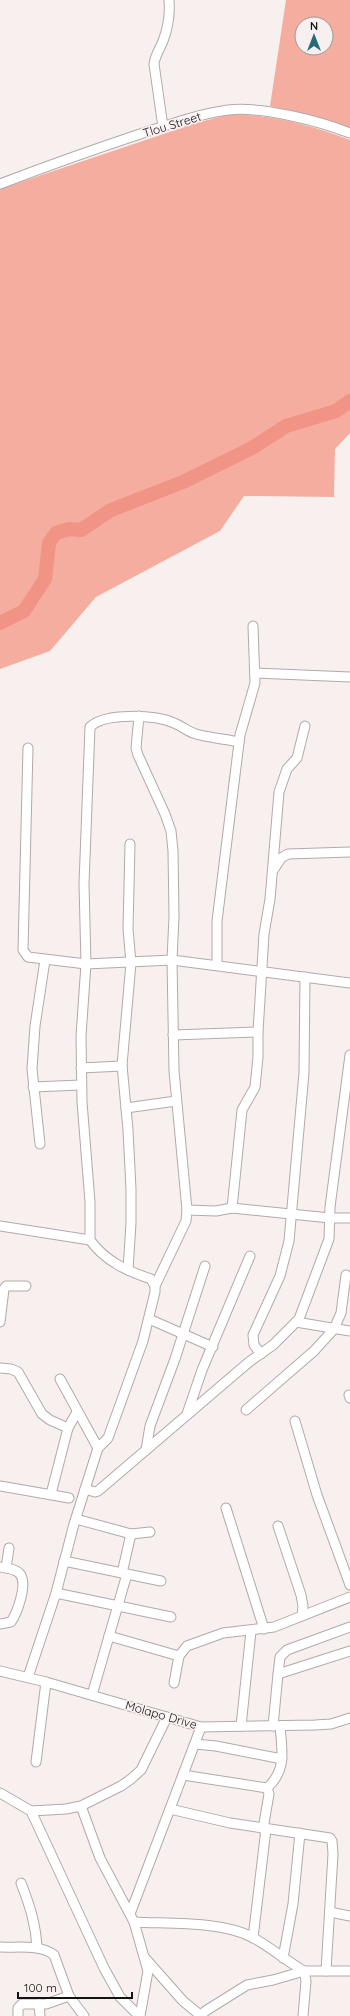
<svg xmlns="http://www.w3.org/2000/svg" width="350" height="2016" viewBox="0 0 350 2016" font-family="Quicksand,sans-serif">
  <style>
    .green { fill: #f5ada0; fill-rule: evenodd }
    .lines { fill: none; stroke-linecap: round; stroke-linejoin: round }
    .river { stroke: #f19485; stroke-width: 14 }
    .minor-casing { stroke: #b2aaa9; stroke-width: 11 }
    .minor { stroke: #fff; stroke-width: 9 }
    .labels { text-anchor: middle; stroke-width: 3.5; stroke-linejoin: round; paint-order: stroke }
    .street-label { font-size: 12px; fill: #141111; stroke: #f8f0ef }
  </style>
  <rect width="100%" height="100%" fill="#f8f0ef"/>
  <g class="green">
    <path d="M286 0H350V129L330 121 270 106ZM302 24H326V48H302Z"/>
    <path d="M230 114C272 115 311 125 350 140V433L335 449 334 497 244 496 220 531 96 597 50 651 0 669V189L193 124Z"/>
  </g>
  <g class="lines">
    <path class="river" d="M0 623 24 611 45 579 49 543 56 533 69 529 81 530 111 510 183 482 252 448 286 426 336 411 350 401"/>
    <defs>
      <g id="minor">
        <path d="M163 127 154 64C155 55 160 49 163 41 168 28 170 13 169 0"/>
        <path d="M0 184C47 166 95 149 143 133 171 124 199 114 228 110 261 106 319 121 350 133"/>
        <path d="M255 673 350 677"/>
        <path d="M139 716 136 748 138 755 165 814 171 831 173 851 174 916 172 960 174 1071 187 1210 186 1221 155 1286"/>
        <path d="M28 748 23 950 28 957 86 964 172 960 350 983"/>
        <path d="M274 869 281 858 288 854 350 852"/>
        <path d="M217 965V921L236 767 240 735 255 683 253 626"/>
        <path d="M173 1035 258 1032"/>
        <path d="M81 1068 122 1066"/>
        <path d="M33 1087 81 1085"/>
        <path d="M126 1108 176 1101"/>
        <path d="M40 1144 32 1069 35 1026 45 960"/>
        <path d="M232 1208 242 1110 255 1087 258 1057V1032L264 934 270 899 279 792 287 769 297 758 305 726"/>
        <path d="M187 1210 216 1211 232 1208 330 1218H350"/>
        <path d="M0 1226 90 1240"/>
        <path d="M128 1270 131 1223V1189L128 1130 122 1065 131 963 128 929 130 844"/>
        <path d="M149 1319 213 1347"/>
        <path d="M0 1322 4 1289 6 1286H26"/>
        <path d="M296 1322 350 1331"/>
        <path d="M261 1354 254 1345 253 1335 280 1276 289 1241 304 1073 305 977"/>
        <path d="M0 1368 11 1369 18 1372 42 1414 50 1420 68 1428"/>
        <path d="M60 1379 98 1448"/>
        <path d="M349 1395 350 1398"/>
        <path d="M246 1410 314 1351 334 1329 341 1313 346 1275"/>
        <path d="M187 1414 202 1370 250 1256"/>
        <path d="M295 1421 317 1495 350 1585"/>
        <path d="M146 1450 150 1426 175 1359 205 1266"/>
        <path d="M0 1486 69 1498"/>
        <path d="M85 1489 95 1492 98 1491 249 1362 273 1345 299 1319 329 1239 330 1207 350 1055"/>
        <path d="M51 1494 68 1428 77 1412"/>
        <path d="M226 1508 264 1629"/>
        <path d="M76 1519 131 1534 150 1532"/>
        <path d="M278 1526 301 1595 303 1606 302 1616"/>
        <path d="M64 1561 127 1574 92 1695"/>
        <path d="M0 1567C7 1568 16 1569 20 1574 28 1584 17 1613 11 1622L0 1624"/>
        <path d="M6 1568 9 1548"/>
        <path d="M122 1573 131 1534"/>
        <path d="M127 1574 161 1581"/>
        <path d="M56 1593 171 1617"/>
        <path d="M109 1636 179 1656 174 1683"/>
        <path d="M179 1656 187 1646 223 1633 274 1627 350 1597"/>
        <path d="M0 1671 46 1682 201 1727 315 1725 331 1724 350 1718"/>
        <path d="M278 1674 280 1657 287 1650 350 1627"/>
        <path d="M28 1677 56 1593 74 1524 98 1448 108 1438 143 1341 155 1292V1286L151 1279C127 1271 105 1261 90 1240V1202L82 1102 81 1036 86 964 84 884 90 727C105 712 156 715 174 723 182 726 188 732 196 734 210 738 225 739 239 742"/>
        <path d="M241 1726 251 1631"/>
        <path d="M273 1726 278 1674 350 1651"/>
        <path d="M195 1744 216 1746 282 1759"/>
        <path d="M36 1762 46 1682"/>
        <path d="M183 1775 267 1788 269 1794 263 1829"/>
        <path d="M267 1788C287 1770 282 1751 280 1726"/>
        <path d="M0 1793 31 1811 104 1968 120 1997 139 2016"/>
        <path d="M81 1806 100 1858 134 1922 148 1971 140 2016"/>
        <path d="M170 1809 230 1823 330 1838 332 1841 333 1854 326 1971"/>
        <path d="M31 1811 66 1809 81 1806 121 1786 131 1779 141 1770 167 1717"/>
        <path d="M21 1883C30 1906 36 1925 37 1948"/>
        <path d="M330 1912 350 1916"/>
        <path d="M130 1914 201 1727"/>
        <path d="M134 1922C169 1924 221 1921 252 1937 270 1947 287 1961 304 1971L306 1981 303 2016"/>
        <path d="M253 1938 266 1829"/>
        <path d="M0 1947C16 1948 41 1944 54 1955L69 1996 84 2016"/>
        <path d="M145 1958 183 2001 200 2015"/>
        <path d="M283 1958 293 1904 300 1833"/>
        <path d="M39 2004 40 2016"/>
        <path d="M18 2016V2008L22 2004H46L69 1996"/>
        <path d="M199 2016 207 2010 247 1985 273 1980 304 1971H350"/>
      </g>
    </defs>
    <use href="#minor" class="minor-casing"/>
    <use href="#minor" class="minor"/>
  </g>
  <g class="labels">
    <g class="street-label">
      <text transform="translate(172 125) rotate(-17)" y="4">Tlou Street</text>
      <text transform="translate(161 1715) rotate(16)" y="4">Molapo Drive</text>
    </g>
  </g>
  <g transform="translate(314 36)"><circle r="19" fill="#f8f0ef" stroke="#9d9796"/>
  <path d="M0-3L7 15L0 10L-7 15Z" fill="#236c78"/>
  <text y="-6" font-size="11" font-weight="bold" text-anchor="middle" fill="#141111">N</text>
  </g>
  <path d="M18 1992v6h114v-6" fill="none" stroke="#141111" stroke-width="2"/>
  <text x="24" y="1992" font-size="12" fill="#141111" stroke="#f8f0ef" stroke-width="3" paint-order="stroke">100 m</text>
</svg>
